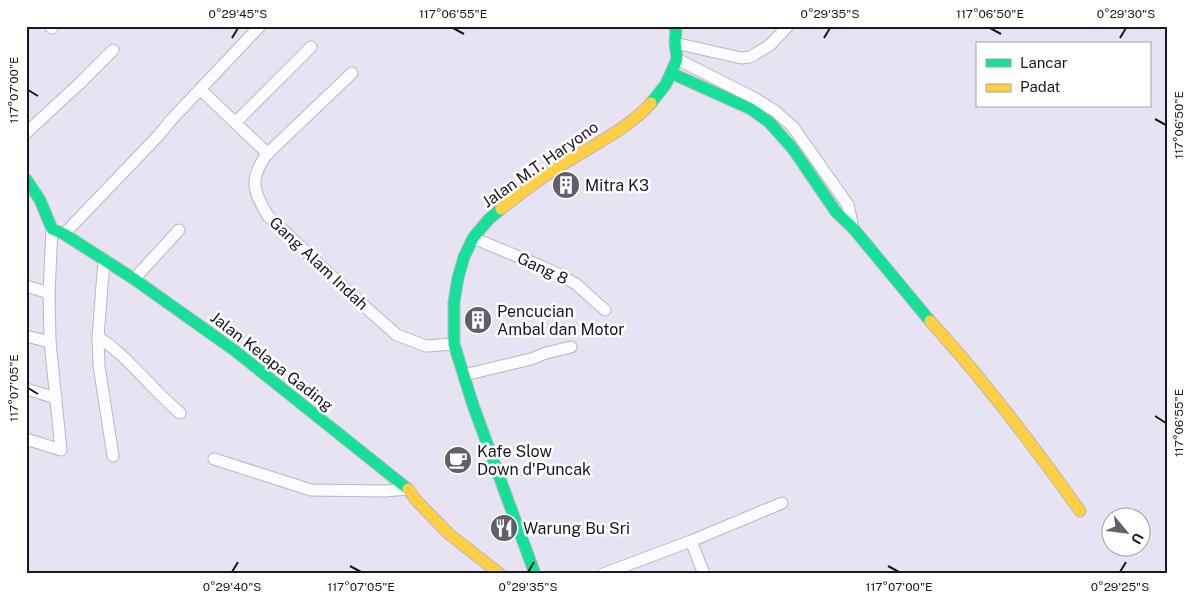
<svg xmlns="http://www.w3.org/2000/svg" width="1193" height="600" viewBox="0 0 1193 600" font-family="'Public Sans',sans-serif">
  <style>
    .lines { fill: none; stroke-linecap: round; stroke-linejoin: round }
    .street-casing { stroke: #bab7c3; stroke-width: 13 }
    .fast-casing { stroke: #bab7c3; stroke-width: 13 }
    .slow-casing { stroke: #bab7c3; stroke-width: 13 }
    .street { stroke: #fcfbfd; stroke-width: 11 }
    .fast { stroke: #16e098; stroke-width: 11 }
    .slow { stroke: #ffcf43; stroke-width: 11 }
    .ticks { fill: none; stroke: #1a1721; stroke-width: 2 }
    .labels { text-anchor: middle; stroke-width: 5; stroke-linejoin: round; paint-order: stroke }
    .street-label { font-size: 16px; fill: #1a1721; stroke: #fff }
    .poi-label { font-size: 16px; fill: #1a1721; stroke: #fff; text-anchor: start }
    .neatline { fill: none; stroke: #1a1721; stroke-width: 2 }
    .ticks-label { font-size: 12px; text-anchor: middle; fill: #1a1721 }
  </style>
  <rect width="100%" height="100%" fill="#e8e3f3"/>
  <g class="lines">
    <defs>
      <g id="street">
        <path d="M50 26 52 28"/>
        <path d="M675 43 741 58 750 57 770 45 788 26"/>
        <path d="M677 59 754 98 775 111 793 127 848 205 853 228"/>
        <path d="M352 73 266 155C249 180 253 191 268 216L355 298 397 335 413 341 426 346 454 344"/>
        <path d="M200 89 268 154"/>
        <path d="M236 122 311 47"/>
        <path d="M26 133 80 83 113 50"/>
        <path d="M64 234 159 135 171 120 260 26"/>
        <path d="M473 238 541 266 560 275 576 284 605 310"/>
        <path d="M104 260 98 337 99 366 113 456"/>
        <path d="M134 279 179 230"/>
        <path d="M26 286 49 293"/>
        <path d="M26 336 50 342"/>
        <path d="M98 337C120 351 133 367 151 385 160 395 170 404 180 413"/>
        <path d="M464 375 531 359 546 353 571 347"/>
        <path d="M26 389 56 398"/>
        <path d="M26 439 61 450 50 342 49 293 52 229"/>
        <path d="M214 459 311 490 385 491 408 489"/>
        <path d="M691 541 704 574"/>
        <path d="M603 574 691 541 782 503"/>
      </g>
      <g id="fast">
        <path d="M671 73 751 109 769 122 793 149 836 212 853 228 930 321"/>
        <path d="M651 103 666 84 677 59 675 43 676 30 674 26"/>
        <path d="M26 179 40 200 52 229 64 234 134 279 234 350 408 489"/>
        <path d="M501 209 489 219 473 238 464 257 458 278 454 302V344L473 405 535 574"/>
      </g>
      <g id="slow">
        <path d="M501 209C523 191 547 173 573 158 599 142 631 126 651 103"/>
        <path d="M930 321C985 381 1033 445 1080 511"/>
        <path d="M408 489 416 500 449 534 500 574"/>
      </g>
    </defs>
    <use href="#street" class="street-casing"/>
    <use href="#fast" class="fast-casing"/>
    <use href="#slow" class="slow-casing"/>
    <use href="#street" class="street"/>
    <use href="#fast" class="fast"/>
    <use href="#slow" class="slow"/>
  </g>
  <path class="ticks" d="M453 28 464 34M990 28 1001 34M232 38 238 28M824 38 830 28M1120 38 1126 28M28 90 38 96M1155 119 1166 125M28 388 38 394M1155 416 1166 423M350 566 361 572M888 566 899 572M232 572 238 562M528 572 534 562M1120 572 1126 562"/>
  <defs>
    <symbol id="building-disc" viewBox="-11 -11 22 22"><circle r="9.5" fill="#625e6a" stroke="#fff"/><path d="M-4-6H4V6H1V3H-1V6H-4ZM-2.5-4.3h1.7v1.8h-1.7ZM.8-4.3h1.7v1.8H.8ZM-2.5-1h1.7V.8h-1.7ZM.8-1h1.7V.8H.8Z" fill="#fff"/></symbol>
    <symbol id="cafe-disc" viewBox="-11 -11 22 22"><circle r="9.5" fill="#625e6a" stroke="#fff"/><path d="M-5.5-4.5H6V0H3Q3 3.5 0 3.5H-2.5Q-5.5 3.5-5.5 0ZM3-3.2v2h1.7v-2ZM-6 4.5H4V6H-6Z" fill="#fff"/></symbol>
    <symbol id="restaurant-disc" viewBox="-11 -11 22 22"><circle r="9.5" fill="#625e6a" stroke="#fff"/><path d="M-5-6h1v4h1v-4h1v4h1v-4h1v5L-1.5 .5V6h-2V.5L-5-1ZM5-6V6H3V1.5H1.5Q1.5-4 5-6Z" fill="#fff"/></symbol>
  </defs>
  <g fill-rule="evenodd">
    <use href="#building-disc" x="550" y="169" width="32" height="32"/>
    <use href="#building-disc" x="462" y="304" width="32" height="32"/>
    <use href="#cafe-disc" x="442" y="444" width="32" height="32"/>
    <use href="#restaurant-disc" x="488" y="512" width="32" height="32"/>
  </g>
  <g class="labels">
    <g class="street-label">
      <text transform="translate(540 164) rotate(-35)" y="6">Jalan M.T. Haryono</text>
      <text transform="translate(319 263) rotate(43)" y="6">Gang Alam Indah</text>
      <text transform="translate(543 268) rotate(25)" y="6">Gang 8</text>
      <text transform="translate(272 361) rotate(38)" y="6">Jalan Kelapa Gading</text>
    </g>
    <g class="poi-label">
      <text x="585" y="191">Mitra K3</text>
      <text x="497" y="317">Pencucian<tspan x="497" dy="18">Ambal dan Motor</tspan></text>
      <text x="477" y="457">Kafe Slow<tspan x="477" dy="18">Down d'Puncak</tspan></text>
      <text x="523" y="534">Warung Bu Sri</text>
    </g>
  </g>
  <rect width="1193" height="600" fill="none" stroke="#ffffff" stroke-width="55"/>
  <rect x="976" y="42" width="175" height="65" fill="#ffffff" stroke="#a3a2a6"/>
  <rect x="986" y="59" width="25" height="8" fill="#16e098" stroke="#a3a2a6"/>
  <text x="1020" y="68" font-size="15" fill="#1a1721">Lancar</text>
  <rect x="986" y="84" width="25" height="8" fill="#ffcf43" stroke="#a3a2a6"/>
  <text x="1020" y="92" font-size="15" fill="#1a1721">Padat</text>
  <g transform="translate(1126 532) rotate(119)"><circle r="24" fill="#ffffff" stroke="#a3a2a6"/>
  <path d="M0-4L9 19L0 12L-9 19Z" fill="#625e6a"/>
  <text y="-8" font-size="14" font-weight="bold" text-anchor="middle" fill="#1a1721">U</text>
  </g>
  <rect x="28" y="28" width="1138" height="544" class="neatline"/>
  <g class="ticks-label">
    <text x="238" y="18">0°29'45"S</text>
    <text x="453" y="18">117°06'55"E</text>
    <text x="830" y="18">0°29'35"S</text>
    <text x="990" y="18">117°06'50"E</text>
    <text x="1126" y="18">0°29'30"S</text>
    <text transform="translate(14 90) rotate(-90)" y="4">117°07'00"E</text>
    <text transform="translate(1179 125) rotate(-90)" y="4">117°06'50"E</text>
    <text transform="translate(14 388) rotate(-90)" y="4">117°07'05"E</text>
    <text transform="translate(1179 423) rotate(-90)" y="4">117°06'55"E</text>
    <text x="232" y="591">0°29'40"S</text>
    <text x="361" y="591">117°07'05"E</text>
    <text x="528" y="591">0°29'35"S</text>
    <text x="899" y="591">117°07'00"E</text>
    <text x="1120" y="591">0°29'25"S</text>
  </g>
</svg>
